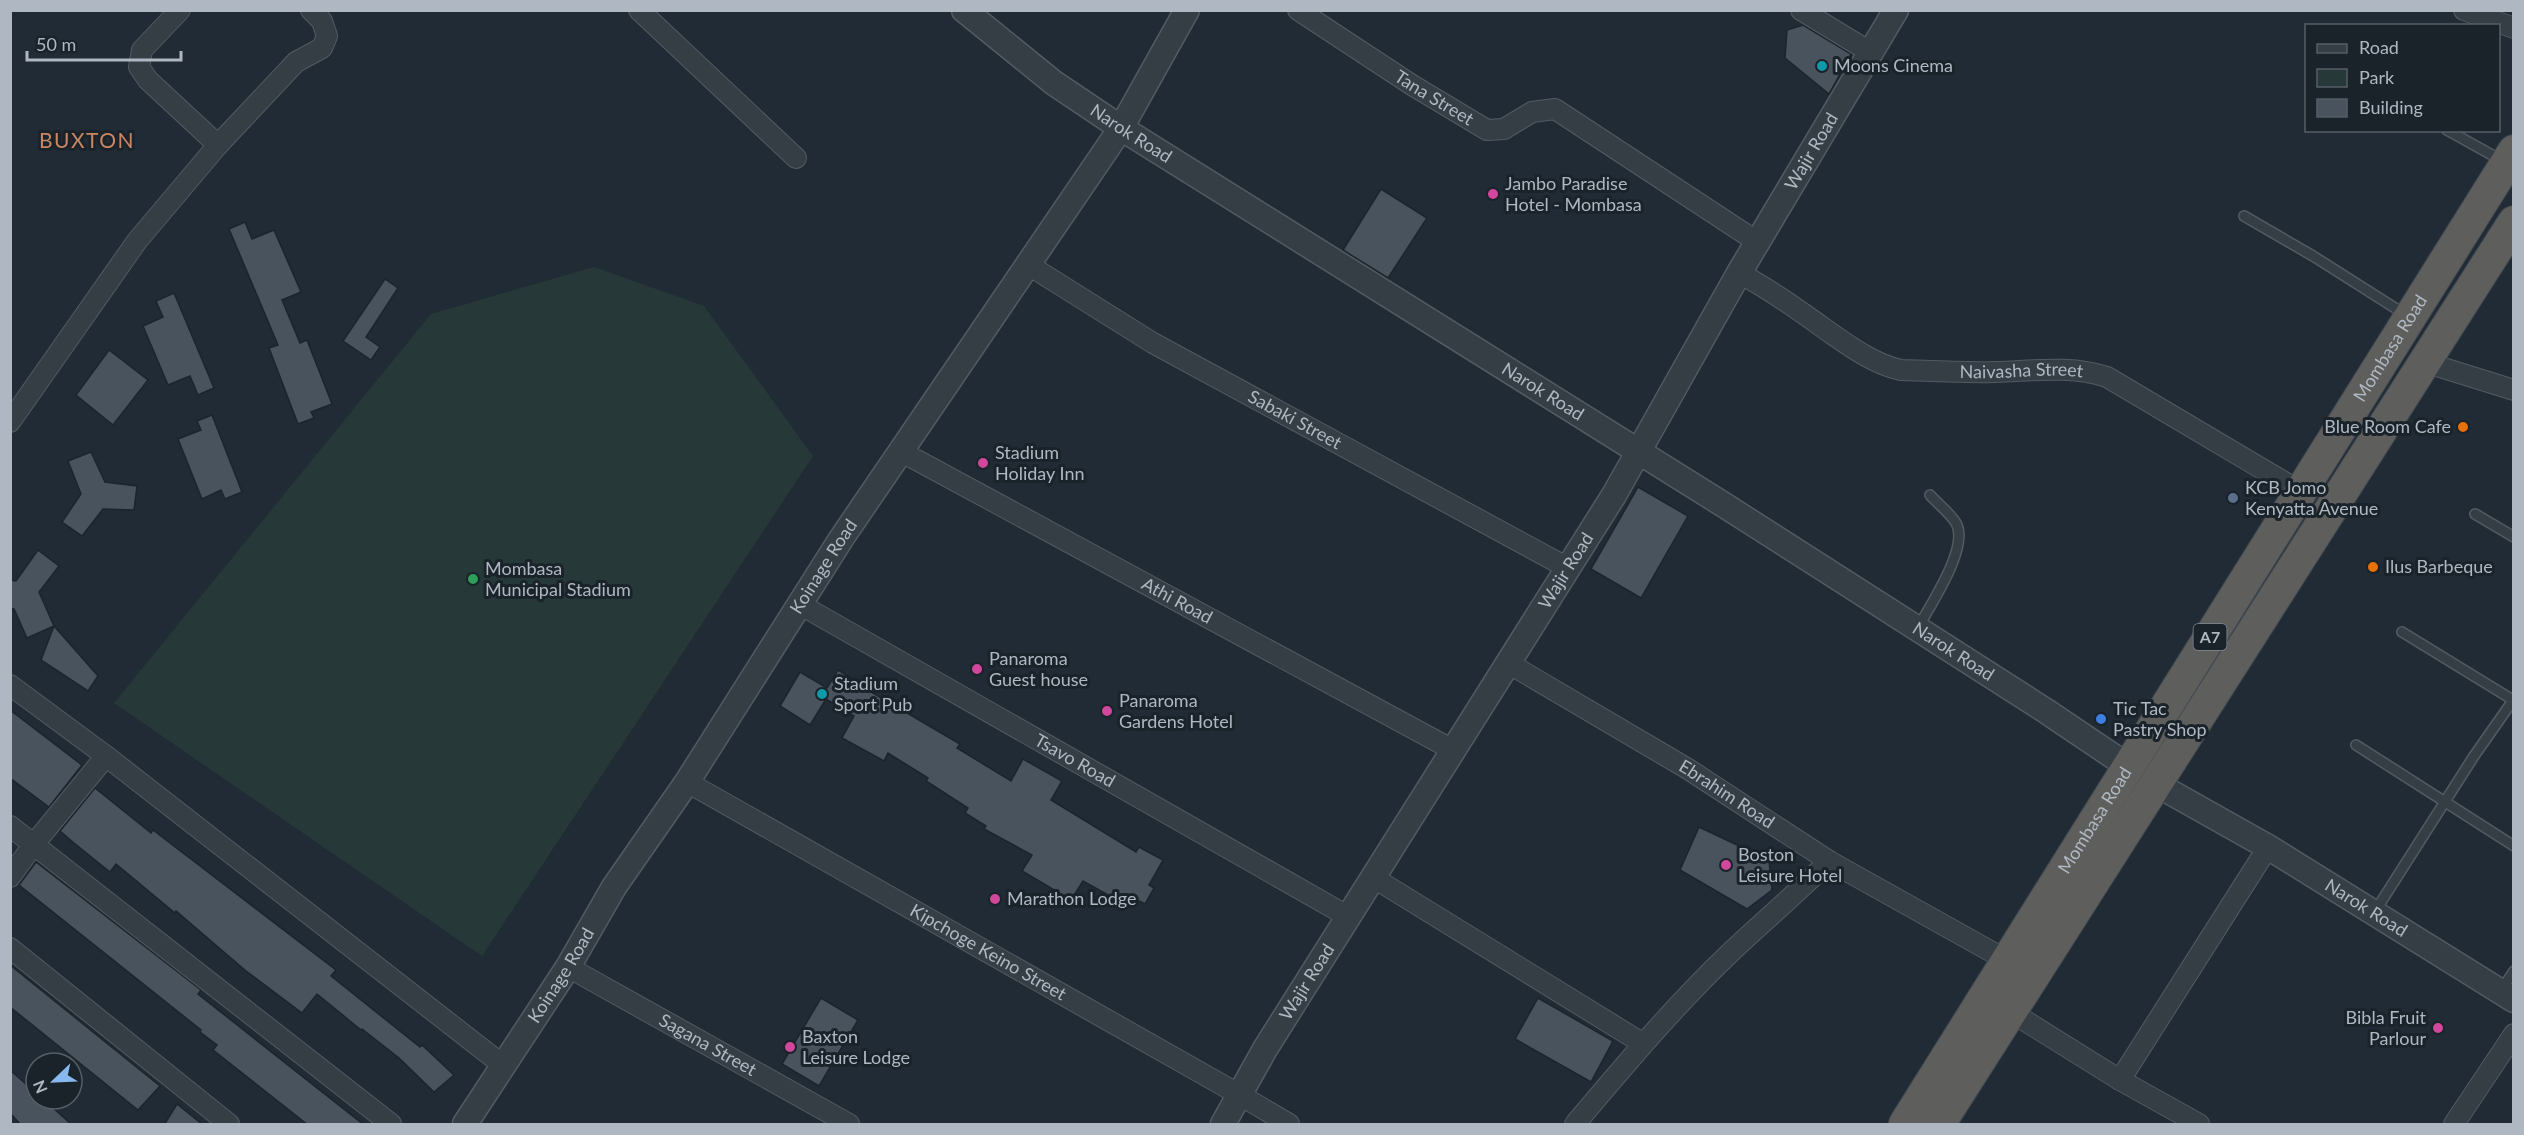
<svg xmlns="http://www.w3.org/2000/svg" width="2524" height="1135" viewBox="0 0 2524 1135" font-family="Lato,sans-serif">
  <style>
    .green { fill: #263938 }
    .building { fill: #48535e; stroke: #1c242c; stroke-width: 1.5 }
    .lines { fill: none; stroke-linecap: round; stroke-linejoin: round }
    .service-casing { stroke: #525b63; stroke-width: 12 }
    .minor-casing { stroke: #525b63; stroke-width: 22 }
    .tertiary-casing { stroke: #525b63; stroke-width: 27 }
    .trunk-casing { stroke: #3f4850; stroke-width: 34 }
    .service { stroke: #353d45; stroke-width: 9 }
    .minor { stroke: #353d45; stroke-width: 20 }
    .tertiary { stroke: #353d45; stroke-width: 24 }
    .trunk { stroke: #5e5e5c; stroke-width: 32 }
    .culture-dot { fill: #0f9aa8; stroke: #1a222a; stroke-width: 2 }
    .hotel-dot { fill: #d1479c; stroke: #1a222a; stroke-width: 2 }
    .food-dot { fill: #e8710a; stroke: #1a222a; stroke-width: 2 }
    .service-dot { fill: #5c6f8a; stroke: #1a222a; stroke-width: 2 }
    .leisure-dot { fill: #2e9e5b; stroke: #1a222a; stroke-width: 2 }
    .shop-dot { fill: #3f7fe0; stroke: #1a222a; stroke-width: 2 }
    .labels { text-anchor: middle; stroke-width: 6; stroke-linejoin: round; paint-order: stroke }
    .shield { fill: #1a222a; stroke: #828b94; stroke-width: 1.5 }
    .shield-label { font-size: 16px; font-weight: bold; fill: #afb8c2 }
    .poi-label { font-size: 18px; fill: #afb8c2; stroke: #1a222a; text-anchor: start }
    .street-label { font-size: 18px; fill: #afb8c2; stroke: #1a222a }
    .quarter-label { font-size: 21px; letter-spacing: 1.5px; fill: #c98663; stroke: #1a222a }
  </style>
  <rect width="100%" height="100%" fill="#212b35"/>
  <path class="green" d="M594 267 704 306 813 456 482 956 114 703 431 314Z"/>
  <g class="building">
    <path d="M1803 25 1851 54 1829 94 1785 58 1787 30Z"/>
    <path d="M1381 189 1427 218 1388 278 1343 250Z"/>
    <path d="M245 222 252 239 274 230 301 292 282 300 300 343 307 340 332 404 311 412 314 418 298 424 269 348 278 345 229 229Z"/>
    <path d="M385 279 398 288 366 337 380 347 371 360 343 341Z"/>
    <path d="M174 293 214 388 198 395 190 376 168 385 143 326 163 317 156 301Z"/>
    <path d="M109 350 148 380 113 425 76 395Z"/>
    <path d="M212 415 242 492 225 499 221 490 202 499 178 439 201 430 197 421Z"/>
    <path d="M91 452 105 482 137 486 134 510 103 509 82 536 62 522 81 494 68 461Z"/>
    <path d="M1638 487 1688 516 1641 598 1591 569Z"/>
    <path d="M38 550 59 566 39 592 54 626 27 638 14 609 10 608V580L16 581Z"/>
    <path d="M54 626 98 676 88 691 41 660Z"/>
    <path d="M838 670 862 685 861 686 960 744 957 748 1011 781 1023 759 1062 781 1051 800 1136 852 1139 847 1163 860 1149 885 1154 888 1145 904 1131 897 1126 905 1083 881 1071 900 1022 871 1032 855 984 829 986 826 965 813 968 808 926 781 928 778 888 753 884 761 842 738 854 716 826 699 810 725 780 706 800 672 827 688Z"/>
    <path d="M10 710 82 765 49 807 10 778Z"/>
    <path d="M95 788 151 833 153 830 336 970 331 976 420 1047 422 1045 454 1075 434 1092 399 1058 362 1029 361 1030 317 994 302 1013 246 971 176 911 175 913 116 864 110 872 74 843 60 831Z"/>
    <path d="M1699 827 1769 860 1772 890 1747 909 1680 870Z"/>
    <path d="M36 862 201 990 198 994 364 1125H308L213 1050 217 1045 200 1032 201 1030 19 885Z"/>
    <path d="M10 965 160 1086 138 1110 10 1007Z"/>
    <path d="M821 998 858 1020 819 1086 782 1064Z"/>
    <path d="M1538 998 1613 1041 1591 1082 1515 1039Z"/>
    <path d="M10 1070 36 1093V1099H43L72 1125H21L10 1113Z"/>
    <path d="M177 1104 203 1125H164Z"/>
  </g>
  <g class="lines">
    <defs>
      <g id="service">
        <path d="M2447 130 2501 160"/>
        <path d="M2244 216 2313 256 2406 315"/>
        <path d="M2475 514 2514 537"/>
        <path d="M1918 628C1930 605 1970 547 1956 523 1950 513 1938 504 1930 495"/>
        <path d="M2402 632 2513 700"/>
        <path d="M2356 745 2514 846"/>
        <path d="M2374 913 2474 756 2514 699"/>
        <path d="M2500 992 2514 971"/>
      </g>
      <g id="minor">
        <path d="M639 10 796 158"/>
        <path id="s1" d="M1298 10 1412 85 1487 130 1504 129 1532 112 1555 109 1759 243"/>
        <path d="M1801 10 1870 52"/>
        <path d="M2464 10 2514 28"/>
        <path d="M218 145 296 62 322 48 327 36 322 21 311 10"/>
        <path id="s2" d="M1027 264 1153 343 1568 568"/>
        <path id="s3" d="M1739 273C1769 289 1797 309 1825 329 1848 345 1873 364 1901 370 1932 371 1964 373 1995 372 2033 371 2070 365 2107 377L2301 492"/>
        <path d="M2424 362 2514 390"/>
        <path d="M10 422 137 241 218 145 148 80 139 67 142 50 180 10"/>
        <path id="s4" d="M900 451 1453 750"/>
        <path id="s5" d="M801 605 1349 917"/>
        <path id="s6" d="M1508 663 1688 769 1829 861 2008 961"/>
        <path d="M10 685 106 756 504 1066"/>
        <path id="s7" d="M687 782 1240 1095 1289 1124"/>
        <path d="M10 826 391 1124"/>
        <path d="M10 877 34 844 106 756"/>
        <path d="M1374 878 1642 1043"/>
        <path d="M10 948 229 1124"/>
        <path id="s8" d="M568 967 849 1124"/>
        <path d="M2011 1012 2120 1080 2199 1124"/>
        <path d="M2120 1080 2268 847"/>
        <path d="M1575 1124C1625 1065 1675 1005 1732 951 1764 921 1798 892 1829 861"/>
        <path d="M2454 1124 2514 1034"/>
      </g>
      <g id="tertiary">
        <path id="s9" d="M964 10 1054 83 1121 128 1724 505 2046 711 2129 767"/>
        <path id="s10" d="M2156 784 2268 847 2514 1000"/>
        <path id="s11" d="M465 1124 568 967 614 887 687 782 841 539 1121 128 1187 10"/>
        <path id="s12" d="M1223 1124 1265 1049 1614 495 1739 273 1896 10"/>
      </g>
      <g id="trunk">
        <path id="s13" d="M1905 1124 2514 151"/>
        <path d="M1939 1124 2514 222"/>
      </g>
    </defs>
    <use href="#service" class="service-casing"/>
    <use href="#minor" class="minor-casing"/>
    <use href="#tertiary" class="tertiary-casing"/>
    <use href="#trunk" class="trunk-casing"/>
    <use href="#service" class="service"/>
    <use href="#minor" class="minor"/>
    <use href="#tertiary" class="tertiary"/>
    <use href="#trunk" class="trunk"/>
  </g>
  <g class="culture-dot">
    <circle cx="1822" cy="66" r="6"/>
    <circle cx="822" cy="694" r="6"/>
  </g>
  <g class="hotel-dot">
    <circle cx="1493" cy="194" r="6"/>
    <circle cx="983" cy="463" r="6"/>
    <circle cx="977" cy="669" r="6"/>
    <circle cx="1107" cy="711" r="6"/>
    <circle cx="1726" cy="865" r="6"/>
    <circle cx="995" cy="899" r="6"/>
    <circle cx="2438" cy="1028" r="6"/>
    <circle cx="790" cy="1047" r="6"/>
  </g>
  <g class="food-dot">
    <circle cx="2463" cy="427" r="6"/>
    <circle cx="2373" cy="567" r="6"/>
  </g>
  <circle class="service-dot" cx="2233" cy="498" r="6"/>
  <circle class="leisure-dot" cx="473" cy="579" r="6"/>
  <circle class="shop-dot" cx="2101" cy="719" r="6"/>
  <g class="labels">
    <rect class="shield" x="2193.5" y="624" width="33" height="26" rx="4.5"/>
    <g class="shield-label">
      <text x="2210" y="643">A7</text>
    </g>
    <g class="poi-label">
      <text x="1834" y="72">Moons Cinema</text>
      <text x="1505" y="190">Jambo Paradise<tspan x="1505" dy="21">Hotel - Mombasa</tspan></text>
      <text x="2451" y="433" text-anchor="end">Blue Room Cafe</text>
      <text x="995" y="459">Stadium<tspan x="995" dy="21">Holiday Inn</tspan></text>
      <text x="2245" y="494">KCB Jomo<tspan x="2245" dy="21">Kenyatta Avenue</tspan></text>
      <text x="2385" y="573">Ilus Barbeque</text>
      <text x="485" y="575">Mombasa<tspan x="485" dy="21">Municipal Stadium</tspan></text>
      <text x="989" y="665">Panaroma<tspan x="989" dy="21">Guest house</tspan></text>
      <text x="834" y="690">Stadium<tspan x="834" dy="21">Sport Pub</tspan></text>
      <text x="1119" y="707">Panaroma<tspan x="1119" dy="21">Gardens Hotel</tspan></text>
      <text x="2113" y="715">Tic Tac<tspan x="2113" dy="21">Pastry Shop</tspan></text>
      <text x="1738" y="861">Boston<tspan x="1738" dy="21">Leisure Hotel</tspan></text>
      <text x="1007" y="905">Marathon Lodge</text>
      <text x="2426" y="1024" text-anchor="end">Bibla Fruit<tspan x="2426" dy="21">Parlour</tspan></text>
      <text x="802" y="1043">Baxton<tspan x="802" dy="21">Leisure Lodge</tspan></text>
    </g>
    <g class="street-label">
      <text dy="6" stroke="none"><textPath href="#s1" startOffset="162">Tana Street</textPath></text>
      <text dy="6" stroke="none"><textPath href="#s9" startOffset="208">Narok Road</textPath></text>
      <text dy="6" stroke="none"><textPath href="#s12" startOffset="1137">Wajir Road</textPath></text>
      <text dy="6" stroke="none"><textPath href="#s13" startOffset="915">Mombasa Road</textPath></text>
      <text dy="6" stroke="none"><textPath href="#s3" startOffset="310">Naivasha Street</textPath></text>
      <text dy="6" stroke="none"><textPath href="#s9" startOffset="694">Narok Road</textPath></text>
      <text dy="6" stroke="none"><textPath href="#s2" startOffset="310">Sabaki Street</textPath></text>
      <text dy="6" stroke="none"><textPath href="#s11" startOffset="663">Koinage Road</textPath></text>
      <text dy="6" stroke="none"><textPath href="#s12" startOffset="651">Wajir Road</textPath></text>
      <text dy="6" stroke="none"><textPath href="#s4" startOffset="315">Athi Road</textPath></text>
      <text dy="6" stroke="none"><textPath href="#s9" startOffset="1180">Narok Road</textPath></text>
      <text dy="6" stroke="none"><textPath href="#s5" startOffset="315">Tsavo Road</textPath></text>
      <text dy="6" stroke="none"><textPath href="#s6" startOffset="255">Ebrahim Road</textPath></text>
      <text dy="6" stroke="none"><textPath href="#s13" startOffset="358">Mombasa Road</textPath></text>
      <text dy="6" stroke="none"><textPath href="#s10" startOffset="244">Narok Road</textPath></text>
      <text dy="6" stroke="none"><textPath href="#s7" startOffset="346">Kipchoge Keino Street</textPath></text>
      <text dy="6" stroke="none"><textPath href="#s11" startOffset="177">Koinage Road</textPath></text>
      <text dy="6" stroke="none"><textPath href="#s12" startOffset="165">Wajir Road</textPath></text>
      <text dy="6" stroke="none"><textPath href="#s8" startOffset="160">Sagana Street</textPath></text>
    </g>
    <g class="quarter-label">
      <text x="87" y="148">BUXTON</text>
    </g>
  </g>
  <rect width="2524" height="1135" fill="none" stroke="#afb8c2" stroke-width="24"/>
  <rect x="2305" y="24" width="195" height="108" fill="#1a222a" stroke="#565e67" stroke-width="1.5"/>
  <rect x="2317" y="44" width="30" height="9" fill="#353d45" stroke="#565e67" stroke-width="1.5"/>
  <text x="2359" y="54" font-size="18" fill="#afb8c2">Road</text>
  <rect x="2317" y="69" width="30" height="18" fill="#263938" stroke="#565e67" stroke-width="1.5"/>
  <text x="2359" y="84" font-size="18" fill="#afb8c2">Park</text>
  <rect x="2317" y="99" width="30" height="18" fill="#48535e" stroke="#565e67" stroke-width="1.5"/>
  <text x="2359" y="114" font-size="18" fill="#afb8c2">Building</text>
  <g transform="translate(54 1081) rotate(247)"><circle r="28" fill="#1a222a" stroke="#565e67" stroke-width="1.5"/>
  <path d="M0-4.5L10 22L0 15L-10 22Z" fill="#88b8ee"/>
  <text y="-9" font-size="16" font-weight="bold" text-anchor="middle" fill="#afb8c2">N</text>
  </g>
  <path d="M27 51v9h154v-9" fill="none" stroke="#afb8c2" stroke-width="3"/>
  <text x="36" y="51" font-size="18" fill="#afb8c2" stroke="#1a222a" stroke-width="4.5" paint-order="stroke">50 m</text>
</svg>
